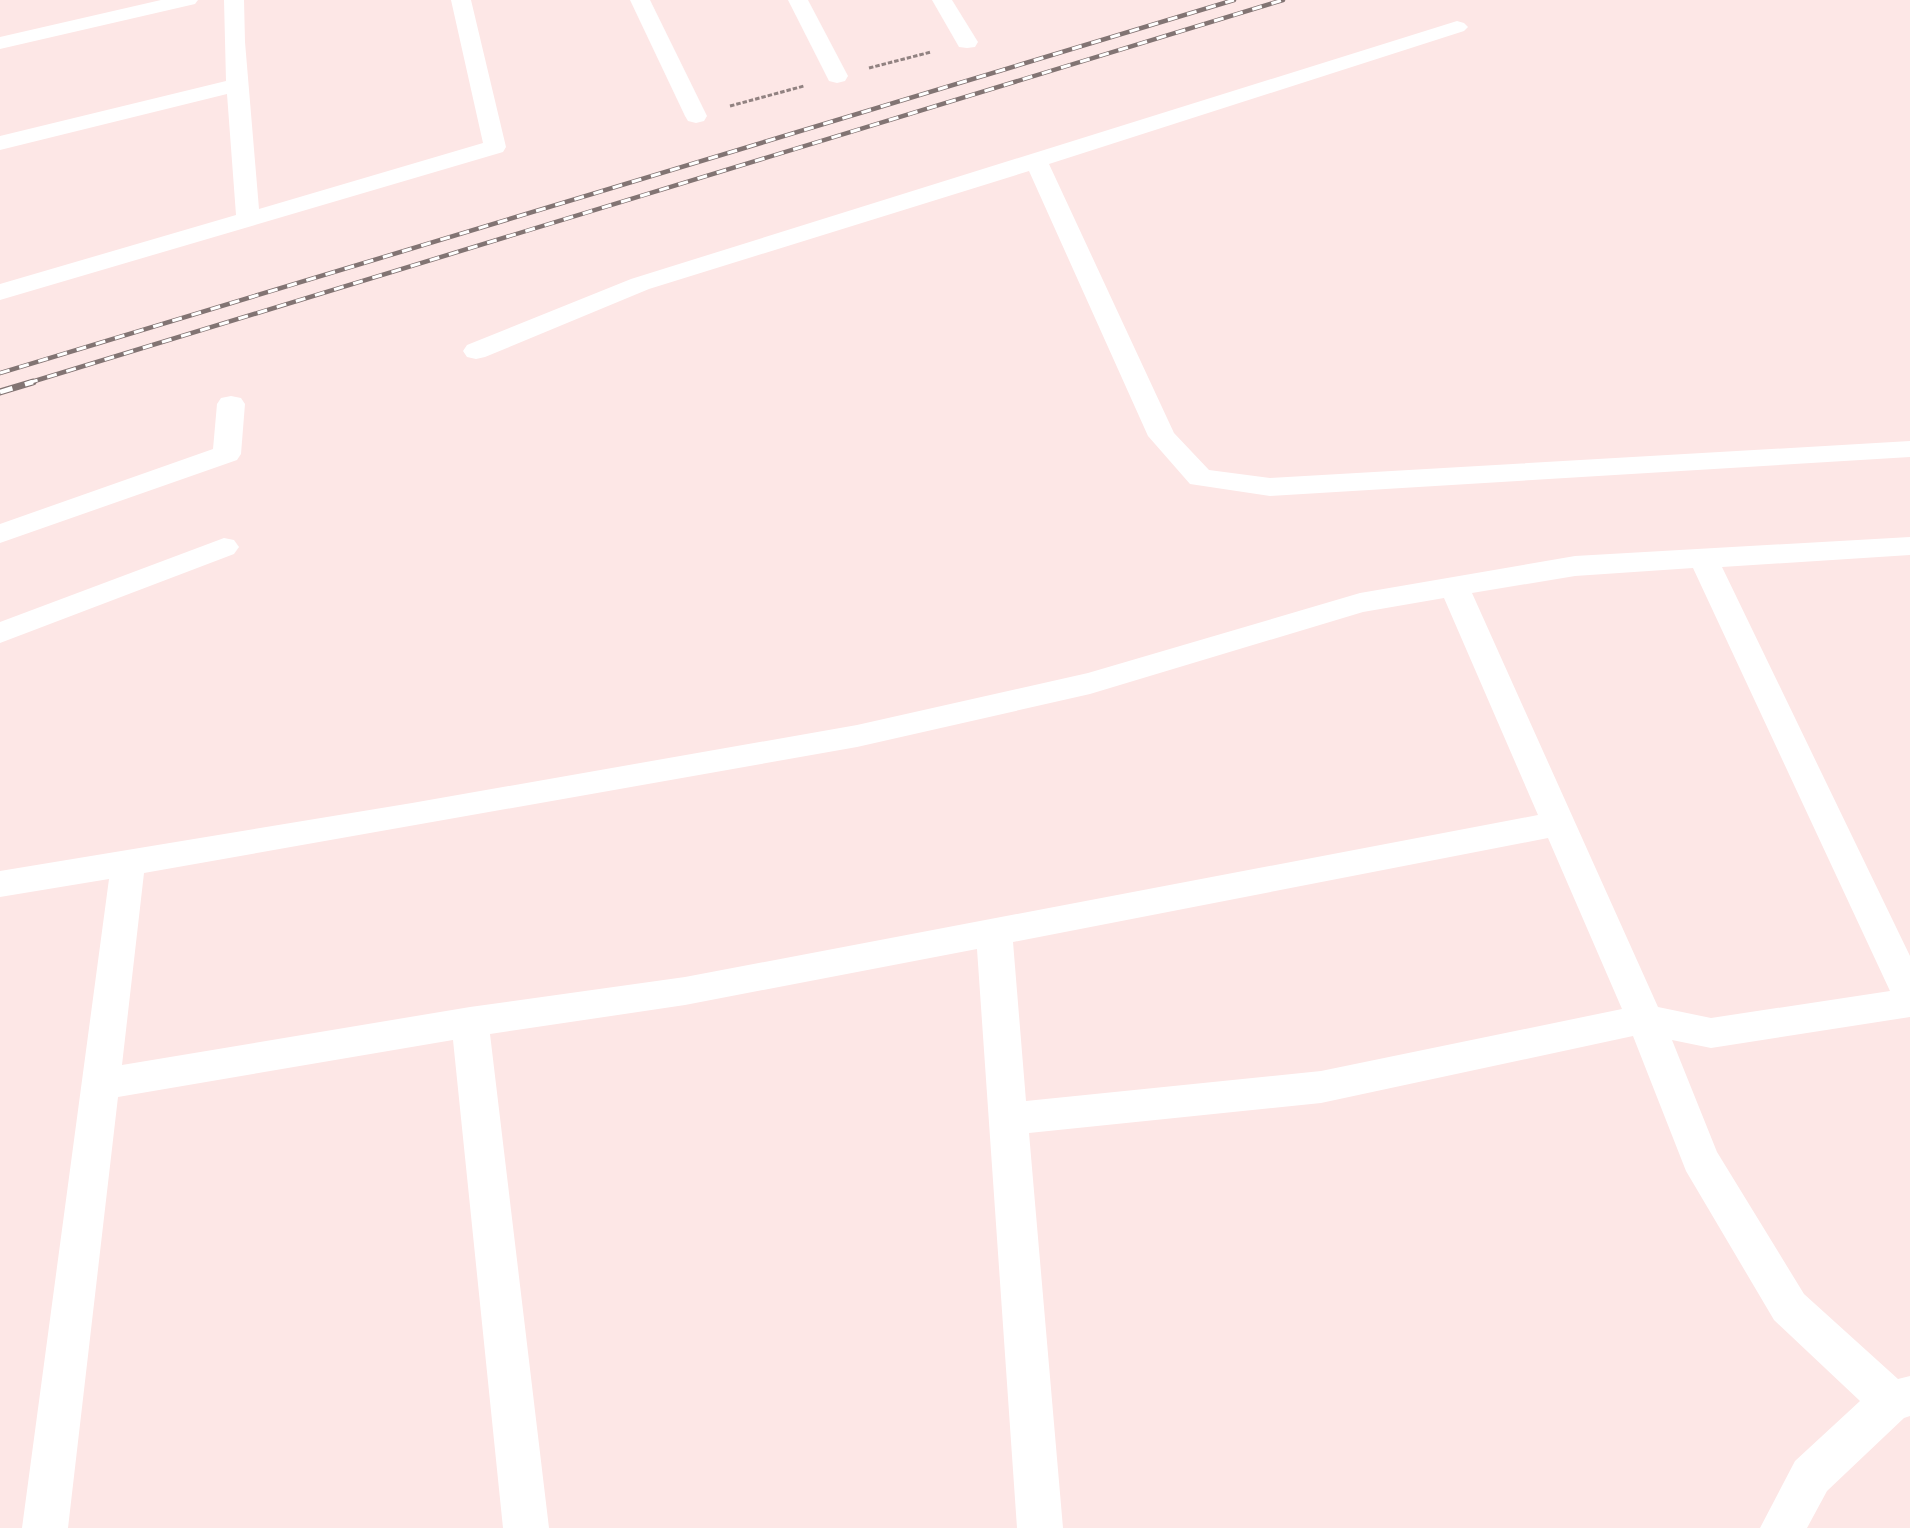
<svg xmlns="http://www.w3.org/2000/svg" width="1910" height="1528" viewBox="0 0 1910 1528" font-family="'Noto Sans',sans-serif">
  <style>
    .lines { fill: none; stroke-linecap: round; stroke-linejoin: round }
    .path { stroke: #918281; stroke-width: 3; stroke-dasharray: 4.5 2; stroke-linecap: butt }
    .minor { fill: #fff; fill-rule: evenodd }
    .rail-far1-casing { stroke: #827473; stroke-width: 4.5 }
    .rail-casing { stroke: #827473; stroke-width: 7 }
    .rail-far1 { stroke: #fff; stroke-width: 3; stroke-dasharray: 10; stroke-linecap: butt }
    .rail { stroke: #fff; stroke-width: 4.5; stroke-dasharray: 13; stroke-linecap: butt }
  </style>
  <rect width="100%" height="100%" fill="#fde7e6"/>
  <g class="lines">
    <g class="path">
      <path d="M869 68 931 52"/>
      <path d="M730 106 804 86"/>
    </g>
    <g class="minor">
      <path d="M161 0H198L195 4 0 49V37Z"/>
      <path d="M224 0H244L245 42 259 209 483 143 451 0H471L506 147 503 152 0 300V284L236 215 227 94 0 150V136L226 81Z"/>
      <path d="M630 0H650L707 116 704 121 696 123 688 121 685 116Z"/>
      <path d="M788 0H808L848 76 845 81 837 83 829 81Z"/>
      <path d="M932 0H952L978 42 975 47 967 48 959 47Z"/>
      <path d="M1457 21 1464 23 1468 27 1464 31 1049 164 1174 433 1209 470 1270 478 1910 441V457L1270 496 1190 484 1148 436 1029 171 649 289 485 357 476 359 467 357 463 351 467 345 631 279Z"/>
      <path d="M231 396 241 398 245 404 241 454 237 460 0 543V524L213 449 217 404 221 398Z"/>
      <path d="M1910 537V555L1722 567 1910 956V1017L1711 1048 1672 1040 1717 1152 1804 1294 1898 1379 1910 1376V1416L1904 1418 1827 1491 1807 1528H1760L1795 1461 1860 1401 1774 1320 1686 1171 1633 1036 1321 1103 1029 1133 1063 1528H1017L977 949 685 1005 490 1034 549 1528H503L453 1040 118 1097 68 1528H22L109 879 0 897V871L412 803 857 725 1088 673 1360 593 1575 556ZM1693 568 1890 991 1711 1018 1658 1007 1472 593 1575 576ZM1444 598 1538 815 685 977 470 1007 122 1065 144 873 857 747 1090 694 1363 612ZM1548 838 1622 1009 1321 1071 1026 1101 1013 942Z"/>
      <path d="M224 538 234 540 239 547 234 554 0 643V622Z"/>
    </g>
    <defs>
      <g id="rail-far1">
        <path d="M0 373 1234 0"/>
        <path d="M28 383 1283 0"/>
      </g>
      <path id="rail" d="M0 392 33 382"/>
    </defs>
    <use href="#rail-far1" class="rail-far1-casing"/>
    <use href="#rail" class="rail-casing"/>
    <use href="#rail-far1" class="rail-far1"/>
    <use href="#rail" class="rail"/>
  </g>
</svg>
